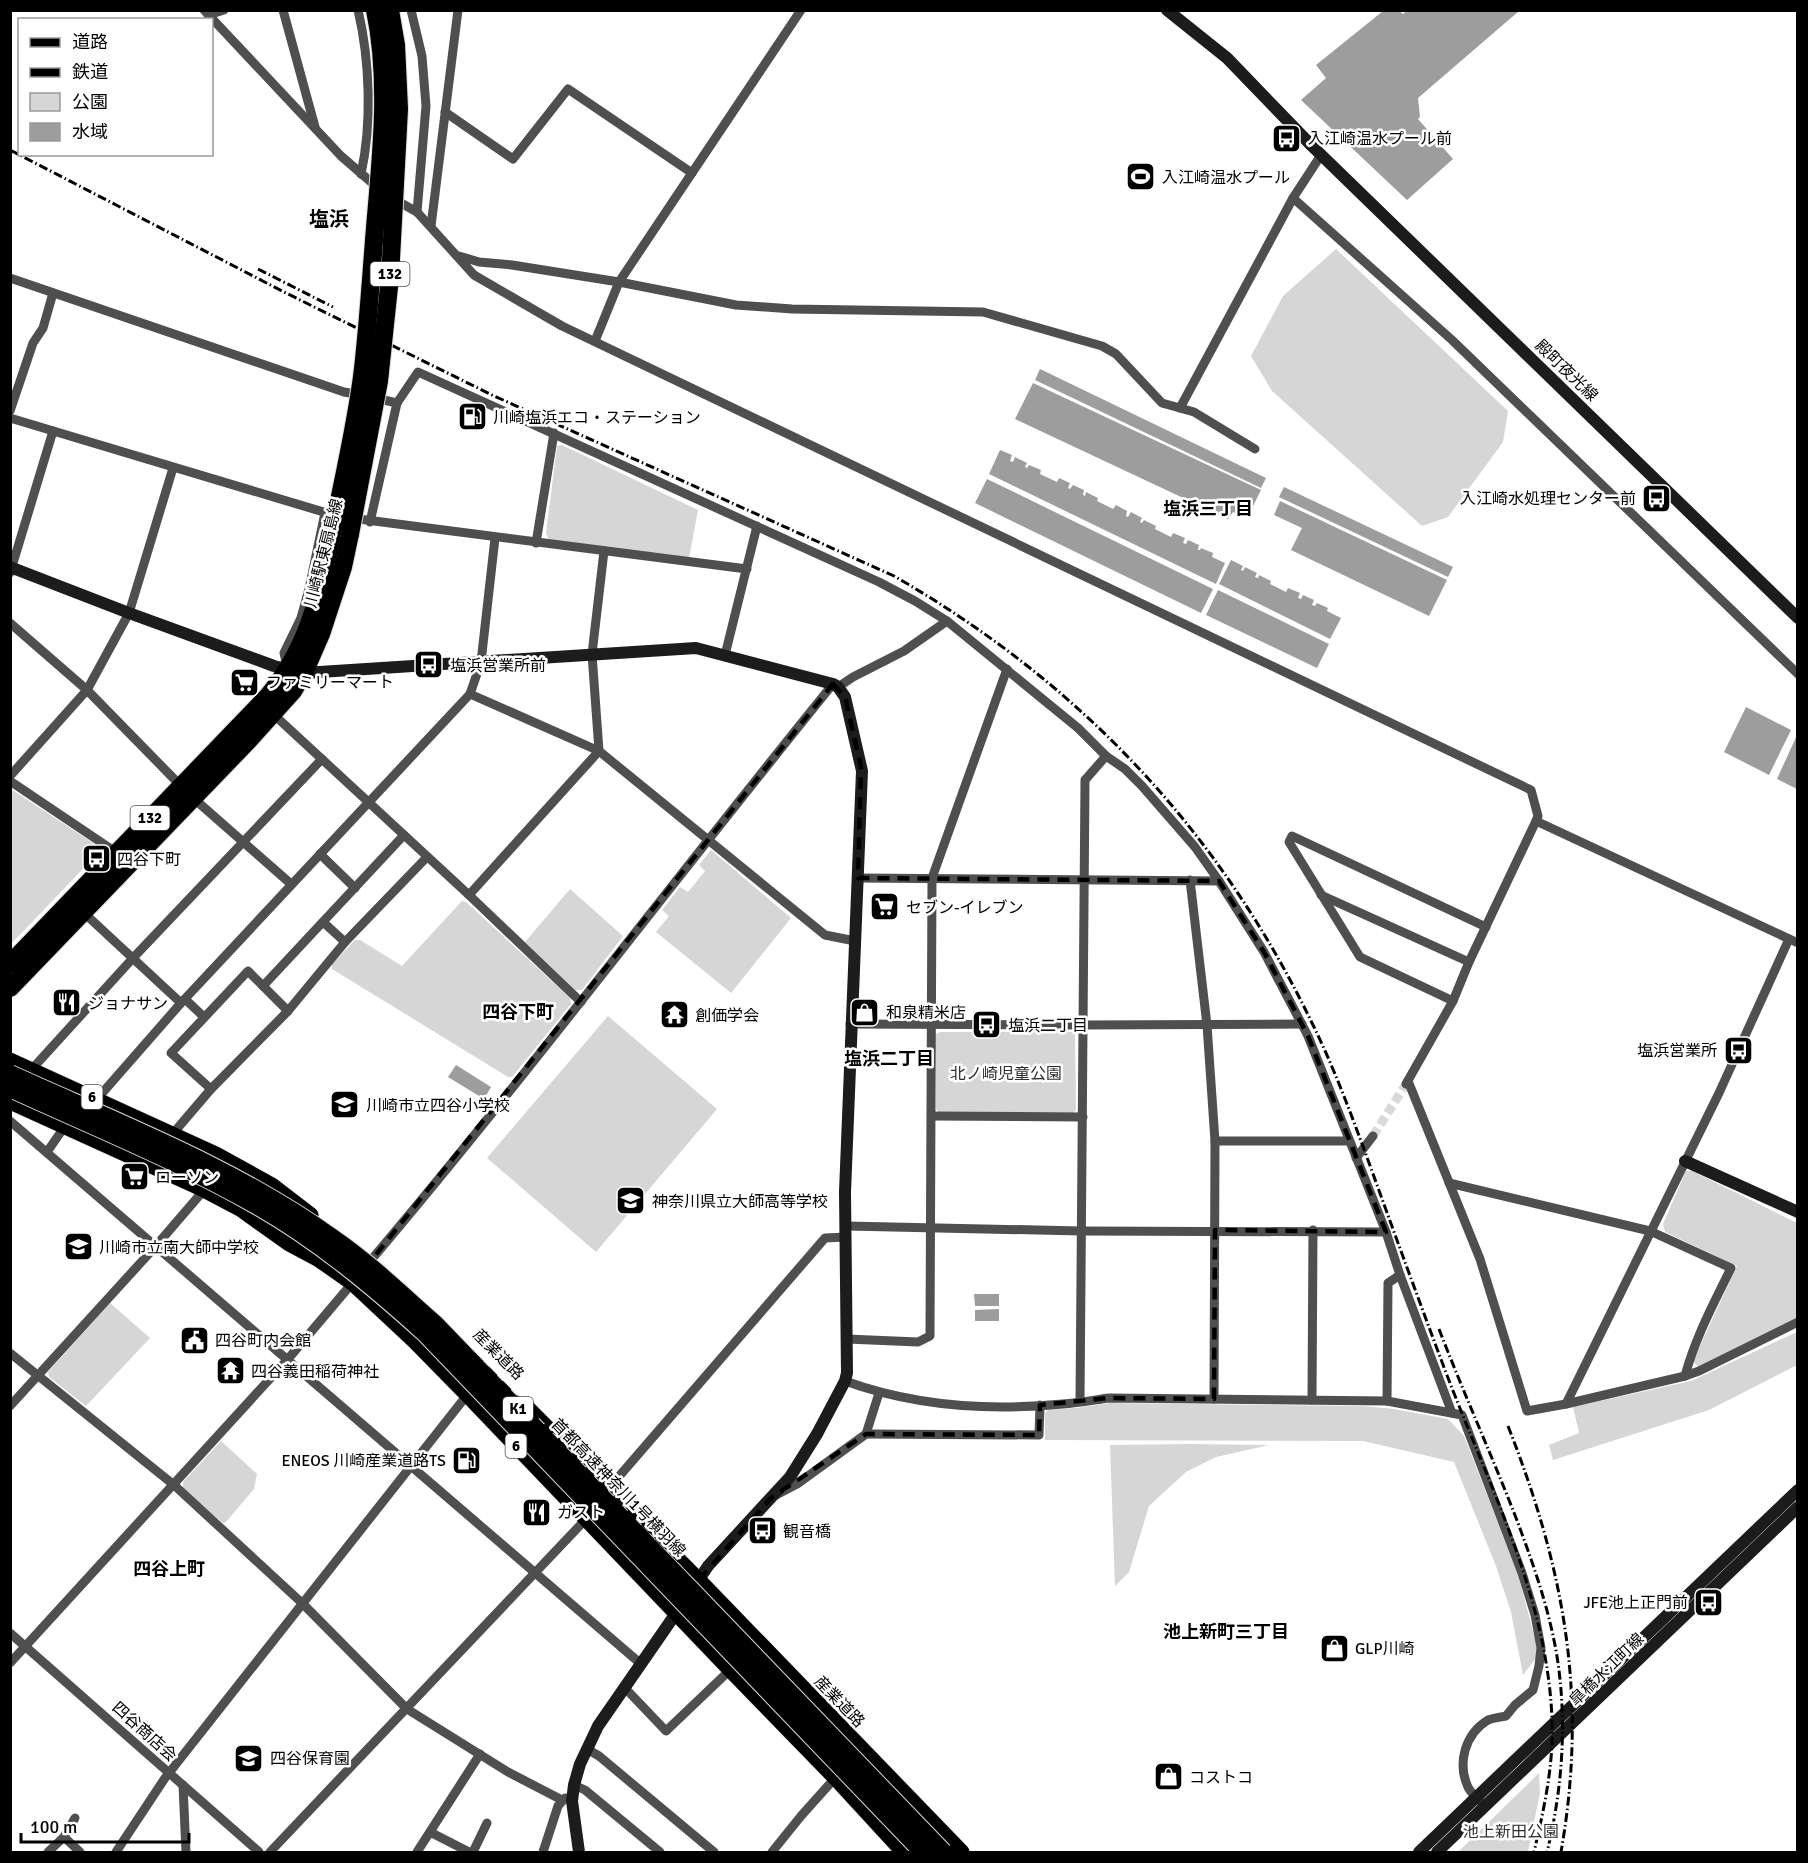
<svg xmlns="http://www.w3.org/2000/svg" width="1808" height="1863" viewBox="0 0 1808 1863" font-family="Signika,'Noto Sans JP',sans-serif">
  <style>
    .green { fill: #d6d6d6 }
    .water { fill: #9d9d9d }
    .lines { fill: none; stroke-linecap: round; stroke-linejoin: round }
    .street-tunnel { stroke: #d9d9d9; stroke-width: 9; stroke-dasharray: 9 4.5; stroke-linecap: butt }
    .primary-casing { stroke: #dbdbdb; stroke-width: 16 }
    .highway-casing { stroke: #dbdbdb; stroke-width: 20 }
    .street { stroke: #4f4f4f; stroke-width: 9 }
    .secondary { stroke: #1c1c1c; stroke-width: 12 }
    .primary { stroke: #000; stroke-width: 15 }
    .highway { stroke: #000; stroke-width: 18 }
    .rail { stroke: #000; stroke-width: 3; stroke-dasharray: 9 3 1.5 3; stroke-linecap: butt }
    .highway-bridge-casing { stroke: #dbdbdb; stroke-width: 20; stroke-linecap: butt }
    .highway-bridge { stroke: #000; stroke-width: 18 }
    .marked { fill: none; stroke: #000; stroke-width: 4.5; stroke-dasharray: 12 8; stroke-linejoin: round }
    .labels { text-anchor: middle; stroke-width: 5; stroke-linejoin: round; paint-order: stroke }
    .shield { fill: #fff; stroke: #4c4c4c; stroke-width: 1.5 }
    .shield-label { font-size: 15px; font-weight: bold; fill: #000 }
    .poi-label { font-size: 16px; fill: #000; stroke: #fff; text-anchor: start }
    .street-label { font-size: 16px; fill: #000; stroke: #fff }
    .park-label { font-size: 16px; fill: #2d2d2d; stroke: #fff }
    .neighbourhood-label { font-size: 18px; font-weight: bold; fill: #000; stroke: #fff }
    .quarter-label { font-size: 20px; font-weight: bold; fill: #000; stroke: #fff }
  </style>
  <rect width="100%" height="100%" fill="#fff"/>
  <g class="green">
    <path d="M1336 249 1508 411 1503 442 1448 517 1422 526 1272 391 1251 356 1283 296Z"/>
    <path d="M562 445 698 510 689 558 549 540 546 533 557 446Z"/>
    <path d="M11 789 102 849 11 944 10 789Z"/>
    <path d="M711 850 791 918 731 993 656 932 669 916 662 910 680 887 688 892 705 871 699 865Z"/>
    <path d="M570 889 623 936 582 990H575L525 942Z"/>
    <path d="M462 901 466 902 570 998 571 1004 512 1077H508L332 969V964L355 940H360L402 966Z"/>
    <path d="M608 1016 717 1109 596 1252 487 1158Z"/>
    <path d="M940 1032H1072L1075 1035 1076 1110 1072 1114H940L936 1109V1034Z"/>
    <path d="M1686 1171H1692L1797 1223V1319L1698 1367 1693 1361 1737 1266 1665 1232 1663 1224Z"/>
    <path d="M110 1303 150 1338 86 1406 49 1377 48 1372Z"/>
    <path d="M1797 1332V1365L1709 1410 1553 1460 1549 1445 1579 1433 1573 1407 1691 1381Z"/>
    <path d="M1110 1403 1363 1406 1394 1409 1448 1419 1464 1436 1517 1571 1539 1654 1523 1675 1511 1612 1496 1566 1454 1462 1363 1441 1045 1440V1413L1048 1410 1076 1408Z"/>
    <path d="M221 1441 257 1474 254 1489 226 1522 223 1523 183 1489V1482Z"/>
    <path d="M1190 1444 1269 1445 1216 1457 1186 1472 1149 1506 1129 1572 1115 1586 1110 1445Z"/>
    <path d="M1539 1773 1540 1793 1528 1852H1458Z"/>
  </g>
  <g class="water">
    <path d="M1408 10 1519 11 1418 98 1420 117 1418 119 1453 159 1407 200 1301 100 1326 78 1316 65 1383 11H1399L1403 14Z"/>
    <path d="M1040 369 1266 478 1261 488 1035 380Z"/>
    <path d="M1033 383 1261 490 1247 518 1233 512 1228 519 1015 419Z"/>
    <path d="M1000 450 1012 455 1010 461 1013 462 1015 457 1027 463 1025 467 1027 468 1029 465 1041 470 1040 474 1057 482 1059 478 1070 483 1068 488 1070 489 1073 485 1084 490 1083 495 1085 496 1086 492 1098 498 1097 501 1113 509 1116 505 1127 511 1126 516 1128 517 1131 512 1142 518 1140 522 1142 523 1144 520 1156 526 1155 529 1171 537 1173 533 1185 538 1183 543 1186 544 1188 540 1199 545 1198 550H1200L1201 548 1213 553 1212 557 1225 563 1216 584 989 474Z"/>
    <path d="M987 479 1213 589 1201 613 975 503Z"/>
    <path d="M1284 487 1453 567 1448 577 1279 497Z"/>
    <path d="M1280 501 1447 580 1429 616 1291 550 1302 528 1274 515Z"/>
    <path d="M1231 560 1243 566 1241 570 1243 571 1245 567 1257 573 1255 577 1258 578 1259 575 1271 581 1270 584 1286 592 1288 588 1300 593 1298 598 1301 599 1303 595 1314 600 1312 605 1315 606 1317 603 1328 608 1327 611 1341 618 1330 639 1219 584Z"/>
    <path d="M1218 590 1329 644 1317 668 1206 615Z"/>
    <path d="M1746 707 1791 730 1769 775 1724 752Z"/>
    <path d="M1797 735V789L1777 779Z"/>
    <path d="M456 1065 491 1087 484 1099 448 1077Z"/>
    <path d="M974 1294H999V1306H975Z"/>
    <path d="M999 1309V1321H975V1310Z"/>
  </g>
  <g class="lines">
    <path class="street-tunnel" d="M1373 1136 1406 1084"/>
    <defs>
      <g id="primary">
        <path d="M10 1060 216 1154 272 1185 311 1215"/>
        <path d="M10 1102 204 1190 240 1209 289 1244 319 1260 352 1283 414 1341 467 1395 730 1670 835 1778 903 1852"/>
        <path d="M528 1408 699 1580 962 1852"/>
      </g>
      <g id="highway">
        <path d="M10 964 267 697C310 646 320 592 333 529"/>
        <path d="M10 988 249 740 293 691 304 673 321 634 343 567 350 534"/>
      </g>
    </defs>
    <use href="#primary" class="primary-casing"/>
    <use href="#highway" class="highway-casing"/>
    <g class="street">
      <path d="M204 10 341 156 378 188"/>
      <path d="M283 10 315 127"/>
      <path d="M358 10C370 61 372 124 361 174"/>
      <path d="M411 10 422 56 426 106 417 212"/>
      <path d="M208 15 224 10"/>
      <path d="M445 112 513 159 568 89 692 173"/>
      <path d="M392 198 417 212 474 275 562 326 1531 790 1538 816 1536 821 1469 962 1453 1001 1406 1084"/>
      <path d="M1293 198 1452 340 1798 674"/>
      <path d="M431 226 458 10"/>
      <path d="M459 256 479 262 512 265 619 282 736 305 792 309 983 312 1102 346 1116 354 1162 403 1180 408 1293 198 1321 155"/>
      <path d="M10 278 344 392 361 395"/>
      <path d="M595 341 619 282 801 10"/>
      <path d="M375 398 397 403 418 372 879 582 915 601 947 621 1078 728 1106 756 1125 769 1142 786 1195 847 1219 881 1264 952 1308 1036 1386 1232 1400 1275 1452 1413"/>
      <path d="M1180 408 1194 412 1255 449"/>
      <path d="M10 411 33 343 43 328 53 293"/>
      <path d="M10 418 337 516"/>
      <path d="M351 518 747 569"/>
      <path d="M370 522 397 403"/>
      <path d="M536 543 554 433"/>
      <path d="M10 573 53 431"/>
      <path d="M10 623 87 690 181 786"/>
      <path d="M725 655 757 526"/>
      <path d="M287 666 284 653 301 618 309 589 325 513"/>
      <path d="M838 687 853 677 904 651 947 621"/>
      <path d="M470 694 599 751 825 935 855 941"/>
      <path d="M272 713 469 895 581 1002"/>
      <path d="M10 776 87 690 129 613 173 468"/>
      <path d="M10 781 117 853"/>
      <path d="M191 798 200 804 291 884"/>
      <path d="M1536 821 1798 943"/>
      <path d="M320 854 355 888"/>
      <path d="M858 878 1219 881"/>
      <path d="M1190 880 1207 1025 1215 1141 1214 1399"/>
      <path d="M469 895 599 751 592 654 604 551"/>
      <path d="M1321 895 1469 962"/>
      <path d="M83 912 181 1003"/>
      <path d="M323 922 345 942"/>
      <path d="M263 986 404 835"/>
      <path d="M185 999 204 1017"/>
      <path d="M1453 1001 1360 957 1289 842 1292 836 1486 927"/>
      <path d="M850 1024 1082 1025 1302 1024"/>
      <path d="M32 1069 133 958 322 759"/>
      <path d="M1408 1081 1480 1259 1527 1411 1566 1404 1685 1376 1699 1371 1798 1322"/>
      <path d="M211 1089 171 1053 248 971 288 1011"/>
      <path d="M97 1099 181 1003 470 694 481 662 495 538"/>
      <path d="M932 1116 1083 1117"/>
      <path d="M10 1121 641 1664"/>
      <path d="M170 1137 211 1089 288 1011 345 942 427 857"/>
      <path d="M1215 1141H1349"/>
      <path d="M47 1152 65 1126"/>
      <path d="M1356 1158 1373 1136"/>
      <path d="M1449 1183 1650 1231 1731 1268C1714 1303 1695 1338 1685 1376"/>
      <path d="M846 1226 1081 1231 1386 1232"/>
      <path d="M366 1266C527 1076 676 877 833 684"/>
      <path d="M847 1339 918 1342 930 1336 932 878 1007 669"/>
      <path d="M10 1353 174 1485 302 1603 407 1709 508 1772 562 1800"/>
      <path d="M845 1381C914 1406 991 1411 1063 1404 1078 1403 1094 1400 1109 1398L1387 1401 1462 1415 1522 1573 1535 1615 1541 1648 1539 1666 1533 1690 1515 1705 1506 1716C1500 1717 1493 1718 1488 1720 1465 1734 1457 1763 1468 1787 1470 1792 1476 1797 1480 1801"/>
      <path d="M1312 1400 1313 1230"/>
      <path d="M1080 1401C1081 1194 1084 987 1085 780L1106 756"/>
      <path d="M1387 1401 1388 1283 1400 1275"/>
      <path d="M1566 1404 1719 1093 1789 939"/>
      <path d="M10 1406 155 1247 204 1190"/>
      <path d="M866 1434 1039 1435 1040 1405"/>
      <path d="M609 1488 825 1238 846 1237"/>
      <path d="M776 1495 797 1484 866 1434 879 1393"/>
      <path d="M10 1633 259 1852"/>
      <path d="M10 1663 288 1359 354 1281"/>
      <path d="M625 1688 666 1731 730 1670"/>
      <path d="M587 1749 599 1756 714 1852"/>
      <path d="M183 1785 186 1852"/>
      <path d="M574 1785 585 1790 660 1852"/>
      <path d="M430 1832 469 1852"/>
      <path d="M64 1837 80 1852"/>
      <path d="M48 1852 64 1837 75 1818"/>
      <path d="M116 1852 165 1778 467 1395"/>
      <path d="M270 1852 586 1519"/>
      <path d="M417 1852 480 1754"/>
      <path d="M473 1852 487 1823"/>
      <path d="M543 1852 558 1806 565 1798"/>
      <path d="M772 1852 801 1816 835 1778"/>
    </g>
    <g class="secondary">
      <path d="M1167 10 1227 58 1312 146 1798 618"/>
      <path d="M10 567 129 613 274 666 304 673 696 648 833 684 838 687 845 697 862 771 845 1192 847 1373 845 1381 817 1434 790 1477 708 1566 694 1587"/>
      <path d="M1685 1161 1798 1212"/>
      <path d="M579 1852 572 1801 574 1785 580 1764 598 1726 681 1606"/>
      <path d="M1419 1852 1798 1490"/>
      <path d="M1437 1852 1798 1507"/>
    </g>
    <use href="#primary" class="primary"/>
    <use href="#highway" class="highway"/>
    <g class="rail">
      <path d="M10 150 284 292 492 395 894 576C1080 683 1220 831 1313 1025 1336 1072 1354 1122 1372 1171 1395 1235 1418 1298 1442 1362 1485 1478 1547 1593 1552 1719 1554 1764 1544 1809 1534 1852"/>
      <path d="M258 269 333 307"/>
      <path d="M1439 1329C1464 1394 1493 1458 1518 1523 1535 1569 1551 1615 1558 1663 1567 1726 1562 1791 1547 1852"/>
      <path d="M1508 1426C1565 1571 1588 1698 1561 1852"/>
    </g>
    <defs>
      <g id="highway-bridge">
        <path d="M333 529C344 478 355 428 362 377 368 328 371 277 375 228 381 156 390 82 375 10"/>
        <path d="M350 534 379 381 390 277 399 109 396 45 390 10"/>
        <path d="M10 1074C120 1124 235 1168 334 1239 370 1264 402 1295 435 1324L943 1852"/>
        <path d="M10 1088C93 1126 179 1161 258 1206 319 1241 373 1286 425 1333L923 1852"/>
      </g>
    </defs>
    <use href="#highway-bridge" class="highway-bridge-casing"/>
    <use href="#highway-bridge" class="highway-bridge"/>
  </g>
  <path class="marked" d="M833 684 845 697 861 767 858 878 1219 881 1264 952 1308 1036 1386 1232 1215 1230 1214 1399 1109 1398 1040 1405 1039 1435 866 1434 771 1498 699 1580 444 1325 370 1262Z"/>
  <defs>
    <symbol id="bus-square" viewBox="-11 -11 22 22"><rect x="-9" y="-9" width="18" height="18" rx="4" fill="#000" stroke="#fff"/><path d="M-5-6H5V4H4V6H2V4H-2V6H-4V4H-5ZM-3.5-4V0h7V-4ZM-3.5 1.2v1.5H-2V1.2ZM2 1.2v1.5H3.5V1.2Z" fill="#fff"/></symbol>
    <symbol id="stadium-square" viewBox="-11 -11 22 22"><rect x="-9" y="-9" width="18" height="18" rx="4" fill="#000" stroke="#fff"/><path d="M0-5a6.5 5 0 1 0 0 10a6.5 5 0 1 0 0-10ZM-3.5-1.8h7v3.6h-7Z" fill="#fff"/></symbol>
    <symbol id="fuel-square" viewBox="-11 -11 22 22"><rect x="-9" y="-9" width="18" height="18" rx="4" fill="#000" stroke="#fff"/><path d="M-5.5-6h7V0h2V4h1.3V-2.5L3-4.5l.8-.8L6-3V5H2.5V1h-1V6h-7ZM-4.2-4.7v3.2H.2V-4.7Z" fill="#fff"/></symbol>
    <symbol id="supermarket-square" viewBox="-11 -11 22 22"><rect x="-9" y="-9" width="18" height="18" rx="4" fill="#000" stroke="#fff"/><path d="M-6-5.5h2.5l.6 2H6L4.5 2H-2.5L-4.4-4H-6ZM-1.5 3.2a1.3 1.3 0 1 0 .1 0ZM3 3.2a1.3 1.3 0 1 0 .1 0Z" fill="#fff"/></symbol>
    <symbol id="restaurant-square" viewBox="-11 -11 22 22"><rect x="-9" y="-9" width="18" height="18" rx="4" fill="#000" stroke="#fff"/><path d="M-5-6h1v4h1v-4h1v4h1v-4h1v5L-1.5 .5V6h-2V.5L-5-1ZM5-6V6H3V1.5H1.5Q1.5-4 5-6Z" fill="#fff"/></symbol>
    <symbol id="shop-square" viewBox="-11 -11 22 22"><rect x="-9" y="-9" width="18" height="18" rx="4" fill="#000" stroke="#fff"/><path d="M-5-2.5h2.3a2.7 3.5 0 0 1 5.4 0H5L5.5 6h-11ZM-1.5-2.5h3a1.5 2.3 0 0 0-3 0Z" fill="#fff"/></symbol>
    <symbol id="temple-square" viewBox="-11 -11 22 22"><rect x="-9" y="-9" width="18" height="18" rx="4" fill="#000" stroke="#fff"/><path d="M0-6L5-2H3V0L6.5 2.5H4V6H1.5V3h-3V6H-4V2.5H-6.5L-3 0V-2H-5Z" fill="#fff"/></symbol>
    <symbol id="school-square" viewBox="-11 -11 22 22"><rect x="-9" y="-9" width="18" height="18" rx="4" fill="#000" stroke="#fff"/><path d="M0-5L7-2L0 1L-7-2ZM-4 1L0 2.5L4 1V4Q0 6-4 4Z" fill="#fff"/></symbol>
    <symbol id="civic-square" viewBox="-11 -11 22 22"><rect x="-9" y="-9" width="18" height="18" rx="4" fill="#000" stroke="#fff"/><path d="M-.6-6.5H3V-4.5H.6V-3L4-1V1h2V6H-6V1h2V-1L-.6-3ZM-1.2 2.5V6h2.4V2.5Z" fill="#fff"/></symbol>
  </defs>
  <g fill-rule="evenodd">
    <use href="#bus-square" x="1270" y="122" width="33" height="33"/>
    <use href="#stadium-square" x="1124" y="160" width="33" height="33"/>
    <use href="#fuel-square" x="456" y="400" width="33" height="33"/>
    <use href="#bus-square" x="1640" y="482" width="33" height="33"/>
    <use href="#bus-square" x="412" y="648" width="33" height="33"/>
    <use href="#supermarket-square" x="228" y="666" width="33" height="33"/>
    <use href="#bus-square" x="80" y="842" width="33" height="33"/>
    <use href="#supermarket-square" x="868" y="890" width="33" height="33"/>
    <use href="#restaurant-square" x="50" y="986" width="33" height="33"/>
    <use href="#shop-square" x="848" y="996" width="33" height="33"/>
    <use href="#temple-square" x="658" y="998" width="33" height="33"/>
    <use href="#bus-square" x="970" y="1008" width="33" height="33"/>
    <use href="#bus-square" x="1722" y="1034" width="33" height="33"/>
    <use href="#school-square" x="328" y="1088" width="33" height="33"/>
    <use href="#supermarket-square" x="118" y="1160" width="33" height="33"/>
    <use href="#school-square" x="614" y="1184" width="33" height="33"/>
    <use href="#school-square" x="62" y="1230" width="33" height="33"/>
    <use href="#civic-square" x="178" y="1324" width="33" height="33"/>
    <use href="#temple-square" x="214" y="1354" width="33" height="33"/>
    <use href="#fuel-square" x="450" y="1444" width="33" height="33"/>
    <use href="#restaurant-square" x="520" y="1496" width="33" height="33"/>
    <use href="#bus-square" x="746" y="1514" width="33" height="33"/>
    <use href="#bus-square" x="1692" y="1586" width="33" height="33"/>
    <use href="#shop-square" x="1318" y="1632" width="33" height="33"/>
    <use href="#school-square" x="232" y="1742" width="33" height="33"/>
    <use href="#shop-square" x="1152" y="1760" width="33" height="33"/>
  </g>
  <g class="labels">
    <g class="shield">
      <rect x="370.5" y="262" width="39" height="24" rx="4.5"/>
      <rect x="130.5" y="806" width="39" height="24" rx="4.5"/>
      <rect x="81.5" y="1085" width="21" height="24" rx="4.5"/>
      <rect x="503" y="1397" width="30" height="24" rx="4.5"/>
      <rect x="505.5" y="1434" width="21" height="24" rx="4.5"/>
    </g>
    <g class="shield-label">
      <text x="390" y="279">132</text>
      <text x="150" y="823">132</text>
      <text x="92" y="1102">6</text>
      <text x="518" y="1414">K1</text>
      <text x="516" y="1451">6</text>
    </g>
    <g class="poi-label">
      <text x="1308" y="144">入江崎温水プール前</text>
      <text x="1162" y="183">入江崎温水プール</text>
      <text x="493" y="423">川崎塩浜エコ・ステーション</text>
      <text x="1636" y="504" text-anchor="end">入江崎水処理センター前</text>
      <text x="450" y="671">塩浜営業所前</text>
      <text x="266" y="688">ファミリーマート</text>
      <text x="117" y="865">四谷下町</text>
      <text x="906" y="913">セブン-イレブン</text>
      <text x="88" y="1009">ジョナサン</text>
      <text x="886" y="1018">和泉精米店</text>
      <text x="695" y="1021">創価学会</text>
      <text x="1008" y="1031">塩浜二丁目</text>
      <text x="1717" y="1056" text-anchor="end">塩浜営業所</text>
      <text x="366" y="1111">川崎市立四谷小学校</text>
      <text x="155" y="1183">ローソン</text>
      <text x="652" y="1207">神奈川県立大師高等学校</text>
      <text x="99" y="1253">川崎市立南大師中学校</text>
      <text x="215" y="1346">四谷町内会館</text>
      <text x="251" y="1377">四谷義田稲荷神社</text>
      <text x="446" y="1466" text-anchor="end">ENEOS 川崎産業道路TS</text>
      <text x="557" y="1518">ガスト</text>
      <text x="783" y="1537">観音橋</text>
      <text x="1688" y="1608" text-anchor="end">JFE池上正門前</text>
      <text x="1355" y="1654">GLP川崎</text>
      <text x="270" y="1764">四谷保育園</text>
      <text x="1189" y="1783">コストコ</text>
    </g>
    <g class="street-label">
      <text transform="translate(1567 370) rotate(44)" y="6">殿町夜光線</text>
      <text transform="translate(323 553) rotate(-76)" y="6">川崎駅東扇島線</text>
      <text transform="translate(499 1354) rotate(45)" y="6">産業道路</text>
      <text transform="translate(619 1487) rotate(46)" y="6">首都高速神奈川1号横羽線</text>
      <text transform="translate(1606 1669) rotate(-44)" y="6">皐橋水江町線</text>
      <text transform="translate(840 1701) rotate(46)" y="6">産業道路</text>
      <text transform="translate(145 1731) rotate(42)" y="6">四谷商店会</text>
    </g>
    <g class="park-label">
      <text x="1006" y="1079">北ノ崎児童公園</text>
      <text x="1511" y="1837">池上新田公園</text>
    </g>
    <g class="neighbourhood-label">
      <text x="1208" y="515">塩浜三丁目</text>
      <text x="518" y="1018">四谷下町</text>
      <text x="889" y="1065">塩浜二丁目</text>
      <text x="169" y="1575">四谷上町</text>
      <text x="1226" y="1638">池上新町三丁目</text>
    </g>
    <g class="quarter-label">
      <text x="329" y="226">塩浜</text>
    </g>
  </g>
  <rect width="1808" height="1863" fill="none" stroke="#000000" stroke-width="24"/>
  <rect x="18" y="18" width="195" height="138" fill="#ffffff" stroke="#999999" stroke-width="1.5"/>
  <rect x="30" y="38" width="30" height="9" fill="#000000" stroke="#999999" stroke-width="1.5"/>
  <text x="72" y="48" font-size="18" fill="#000000">道路</text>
  <rect x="30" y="68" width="30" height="9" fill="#000000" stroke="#999999" stroke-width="1.5"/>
  <text x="72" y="78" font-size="18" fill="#000000">鉄道</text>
  <rect x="30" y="93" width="30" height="18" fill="#d6d6d6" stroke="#999999" stroke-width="1.5"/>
  <text x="72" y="108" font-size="18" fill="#000000">公園</text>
  <rect x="30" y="123" width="30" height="18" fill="#9d9d9d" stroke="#999999" stroke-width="1.5"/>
  <text x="72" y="138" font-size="18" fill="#000000">水域</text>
  <path d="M21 1833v9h168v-9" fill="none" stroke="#000000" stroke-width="3"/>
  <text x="30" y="1833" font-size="18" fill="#000000" stroke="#ffffff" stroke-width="4.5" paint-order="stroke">100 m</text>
</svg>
